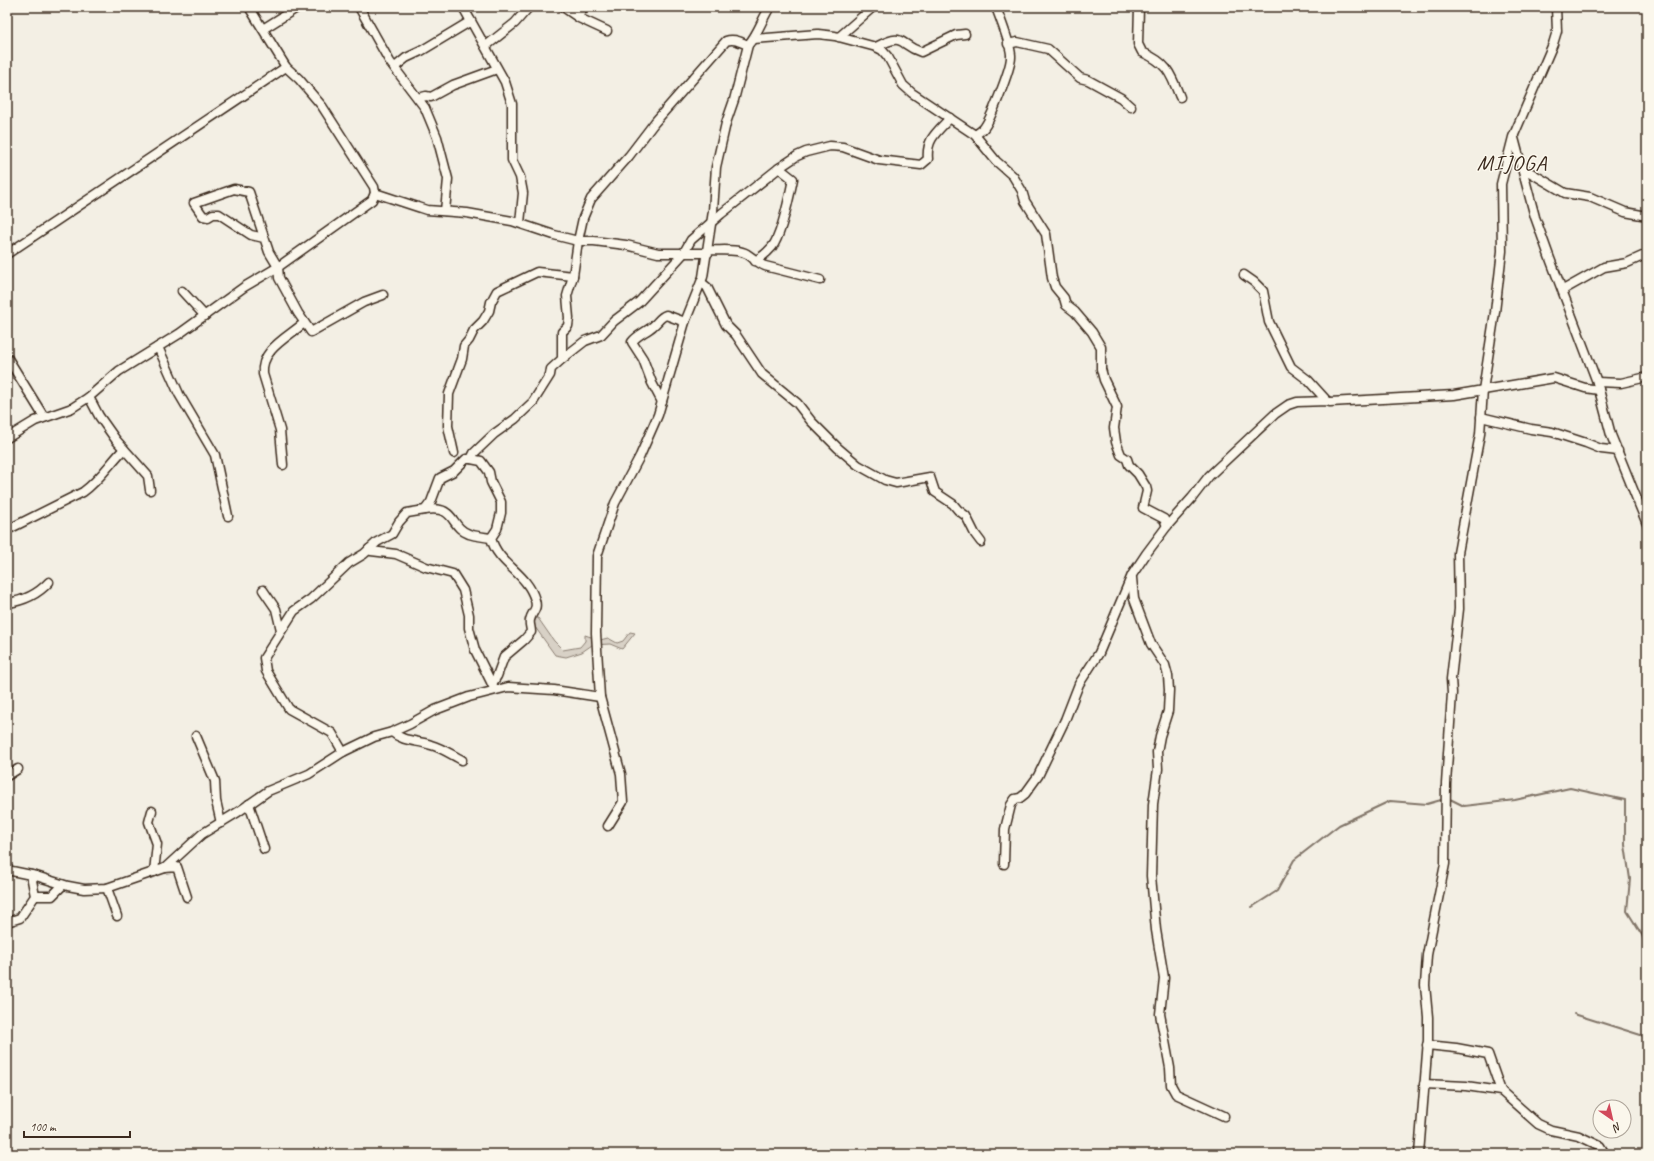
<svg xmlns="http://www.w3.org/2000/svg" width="1654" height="1161" viewBox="0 0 1654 1161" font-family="Caveat,sans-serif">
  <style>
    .green { fill: #d8d1c6; stroke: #8a7e72 }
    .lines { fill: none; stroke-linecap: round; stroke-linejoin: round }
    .stream { stroke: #817468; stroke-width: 2 }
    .minor-casing { stroke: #3b2a1e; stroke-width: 11 }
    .minor { stroke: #fbf7ec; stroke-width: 8 }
    .labels { text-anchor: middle; stroke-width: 3; stroke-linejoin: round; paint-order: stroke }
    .quarter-label { font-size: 22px; letter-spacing: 1px; fill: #3b2a1e; stroke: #fbf7ec }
  </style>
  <rect width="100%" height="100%" fill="#f3efe4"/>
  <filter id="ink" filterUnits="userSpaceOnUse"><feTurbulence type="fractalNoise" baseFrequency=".025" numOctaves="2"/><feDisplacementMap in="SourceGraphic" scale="8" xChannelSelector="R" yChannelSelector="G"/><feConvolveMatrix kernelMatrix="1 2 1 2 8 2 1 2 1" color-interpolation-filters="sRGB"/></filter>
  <g filter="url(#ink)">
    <path class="green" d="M538 618 554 641 563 650 580 647 585 641V635L600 640 608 638 617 643 623 641 630 632 635 633 622 649 610 644 592 645 582 652 566 657 555 655 530 620Z"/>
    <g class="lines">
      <g class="stream">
        <path d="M1450 799 1464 806 1515 800 1570 788 1625 800V845L1630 879 1627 911 1642 935 1647 950"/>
        <path d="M1252 907 1277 891 1294 860 1339 825 1390 801 1427 804 1441 800"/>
        <path d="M1574 1014 1647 1037"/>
      </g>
      <defs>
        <g id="minor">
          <path d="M359 7 390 62 425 108 437 137 448 179 445 211"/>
          <path d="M463 7 505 82 512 104V160L520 177 523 193 520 223"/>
          <path d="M563 7 579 18 607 31"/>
          <path d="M1139 7 1138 44 1142 52C1167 63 1170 72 1180 97"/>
          <path d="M577 16 584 7"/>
          <path d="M263 29 298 7"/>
          <path d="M839 37 873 7"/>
          <path d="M754 39 818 34 835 36 876 47 882 50 888 57 903 85 912 93 975 135 996 161 1013 176 1022 191 1025 201 1046 234 1052 278 1055 287 1064 298 1066 305 1075 312 1092 332 1101 347V369L1104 380 1117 407 1114 428 1116 442 1121 455 1127 459 1129 465 1138 474 1146 487 1147 491 1143 508 1164 519 1167 526"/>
          <path d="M1008 44 1017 42 1048 49 1080 78 1088 80 1121 98 1131 107"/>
          <path d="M486 46 515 23 529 7"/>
          <path d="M876 47C906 32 897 44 921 52L956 35 965 34"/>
          <path d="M395 67 406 58 421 51 471 21"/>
          <path d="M418 98 426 96 431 97 453 85 497 69"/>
          <path d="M975 135C978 133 981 131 983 129 990 122 1011 68 1011 57 1012 47 1000 19 996 7"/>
          <path d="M1514 138 1535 217 1549 256 1597 382 1611 435 1647 524"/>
          <path d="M1521 167 1565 193 1590 197 1625 212 1647 216"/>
          <path d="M375 193 427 210 467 213 512 221 554 235 578 241H594L626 245 658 253H708"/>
          <path d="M264 238 251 235 219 214H213L208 217 203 216 194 203 234 189 249 192 269 252 278 267 279 278 298 313 311 332 364 302 383 295"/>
          <path d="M708 250C719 251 737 248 747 254 753 258 758 263 765 266L820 280"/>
          <path d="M7 254 286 67"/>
          <path d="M755 261C762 257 767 253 772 247 781 236 790 194 793 179L779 168"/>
          <path d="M1244 275 1254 282 1263 291 1269 322 1291 367 1308 380 1327 401"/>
          <path d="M702 283 707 287 726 325 736 335 762 374 797 403 811 421 838 448 858 465 885 480 896 483 930 477 935 492 953 504 958 510 966 516 975 534 981 542"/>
          <path d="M1563 290 1604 267 1627 263 1647 254"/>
          <path d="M182 291 205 316"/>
          <path d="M158 347 179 394 215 455 228 516"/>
          <path d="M7 357 44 417"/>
          <path d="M562 359 585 341 601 335 614 321 639 302 683 254 691 240 721 214 779 168 797 156 806 152 830 146 843 147 879 160 921 165 928 159C926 139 937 132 950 118"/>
          <path d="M1597 382 1621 383 1647 377"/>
          <path d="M89 397 99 416 116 440 148 476 150 490"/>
          <path d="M662 402 652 383 643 359 632 342C637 335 646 332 653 326 658 322 660 317 666 315L685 322"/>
          <path d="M1481 417 1531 429 1552 432 1586 443 1601 449 1618 451"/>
          <path d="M7 438 35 421 72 408 89 397 119 371 179 334 244 287 278 267 372 200 375 193 374 187 322 106 299 79 286 67 249 7"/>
          <path d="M454 453 448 426 449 394 462 359 464 346 469 340 474 330 483 321 489 311 491 302 497 291 537 272 573 276"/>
          <path d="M471 459 481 461 489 472 491 482 501 502V513L497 529 491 538C498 565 527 572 535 600 538 610 532 611 530 620 529 623 531 628 531 632L524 640 504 657 497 676 492 684"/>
          <path d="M283 465 280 430 263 374C260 350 288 337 304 323"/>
          <path d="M425 510C457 505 449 527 469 534 474 536 485 537 491 538"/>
          <path d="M7 530 83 492C100 480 110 463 124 449"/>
          <path d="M369 549 371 551 396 554 426 567 453 574 463 590 469 615V628L475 650 494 688"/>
          <path d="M1132 578 1134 599 1151 644 1165 665 1168 676 1169 690 1168 711 1160 736 1157 752 1158 769 1153 804 1151 876 1156 930 1164 978 1160 1014 1170 1068 1171 1085 1176 1094 1224 1116"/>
          <path d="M263 590 276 609 281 630"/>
          <path d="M7 603C23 601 38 594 49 582"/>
          <path d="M600 697 621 774 623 802 608 826"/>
          <path d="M392 732C403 742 417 740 431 745 442 748 452 755 462 760"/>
          <path d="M196 736 215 781 216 801 221 823"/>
          <path d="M343 752 332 733 289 709 266 671 264 658 294 611 311 599 349 563 364 554 377 542 392 534 399 522 407 513 425 510 431 502 440 478 454 471 466 459H471L474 453 494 434 515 419 533 402 550 375 551 369 562 359V332L568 326 569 318 567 296 573 276 578 241 583 218 591 199 629 156 655 122 726 41C734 38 740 42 748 45"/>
          <path d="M7 776 18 769"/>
          <path d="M249 804 264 849"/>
          <path d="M152 811 149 822 157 844 154 872"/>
          <path d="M1004 864 1005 829 1011 805 1015 799 1020 798 1025 794 1038 776 1065 720 1079 684 1099 653 1132 575 1146 554 1167 526 1192 498 1209 476 1275 414 1288 405 1297 402 1327 401 1330 402 1454 395 1554 378 1585 388 1599 390"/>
          <path d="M165 868 177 867 187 897"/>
          <path d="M7 870 36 876 68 886 84 889 107 888 165 868 202 834 238 812 268 791 309 774 343 752 374 737 392 732 410 724 435 710 469 697 508 687 554 690 600 697 596 633 597 556 615 503 640 456 658 415 685 322 703 277 713 211 716 167 726 123 734 100 748 45C758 34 762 19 770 7"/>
          <path d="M107 888 117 916"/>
          <path d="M35 896H52L63 885"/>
          <path d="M7 922 20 918 35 896 31 875"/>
          <path d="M1427 1045 1456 1048 1488 1054 1501 1091 1538 1124 1551 1130 1579 1136 1600 1146 1605 1154"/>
          <path d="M1424 1084 1466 1086 1501 1091"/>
          <path d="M1419 1154 1428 1040V1017L1425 985 1427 955 1445 864 1446 784 1452 693 1451 679 1459 609 1458 553 1480 434 1483 390 1495 312 1502 251 1501 184 1513 137 1553 44 1557 31 1556 7"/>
        </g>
      </defs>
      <use href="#minor" class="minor-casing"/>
      <use href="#minor" class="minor"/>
    </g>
  </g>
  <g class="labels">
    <g class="quarter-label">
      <text x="1512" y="170">MIJOGA</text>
    </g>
  </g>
  <rect width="1654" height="1161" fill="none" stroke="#fbf7ec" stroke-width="24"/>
  <rect x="12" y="12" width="1630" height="1137" fill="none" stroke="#3b2a1e" stroke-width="1.5" filter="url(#ink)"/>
  <g transform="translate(1612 1119) rotate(146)"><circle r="19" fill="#fbf7ec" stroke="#aea59a"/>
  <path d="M0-3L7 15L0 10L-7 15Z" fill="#d1495b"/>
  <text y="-6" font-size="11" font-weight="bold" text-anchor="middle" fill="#3b2a1e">N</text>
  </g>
  <path d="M24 1131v6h106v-6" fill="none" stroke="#3b2a1e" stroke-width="2"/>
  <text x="30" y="1131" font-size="12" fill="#3b2a1e" stroke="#fbf7ec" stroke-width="3" paint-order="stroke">100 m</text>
</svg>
